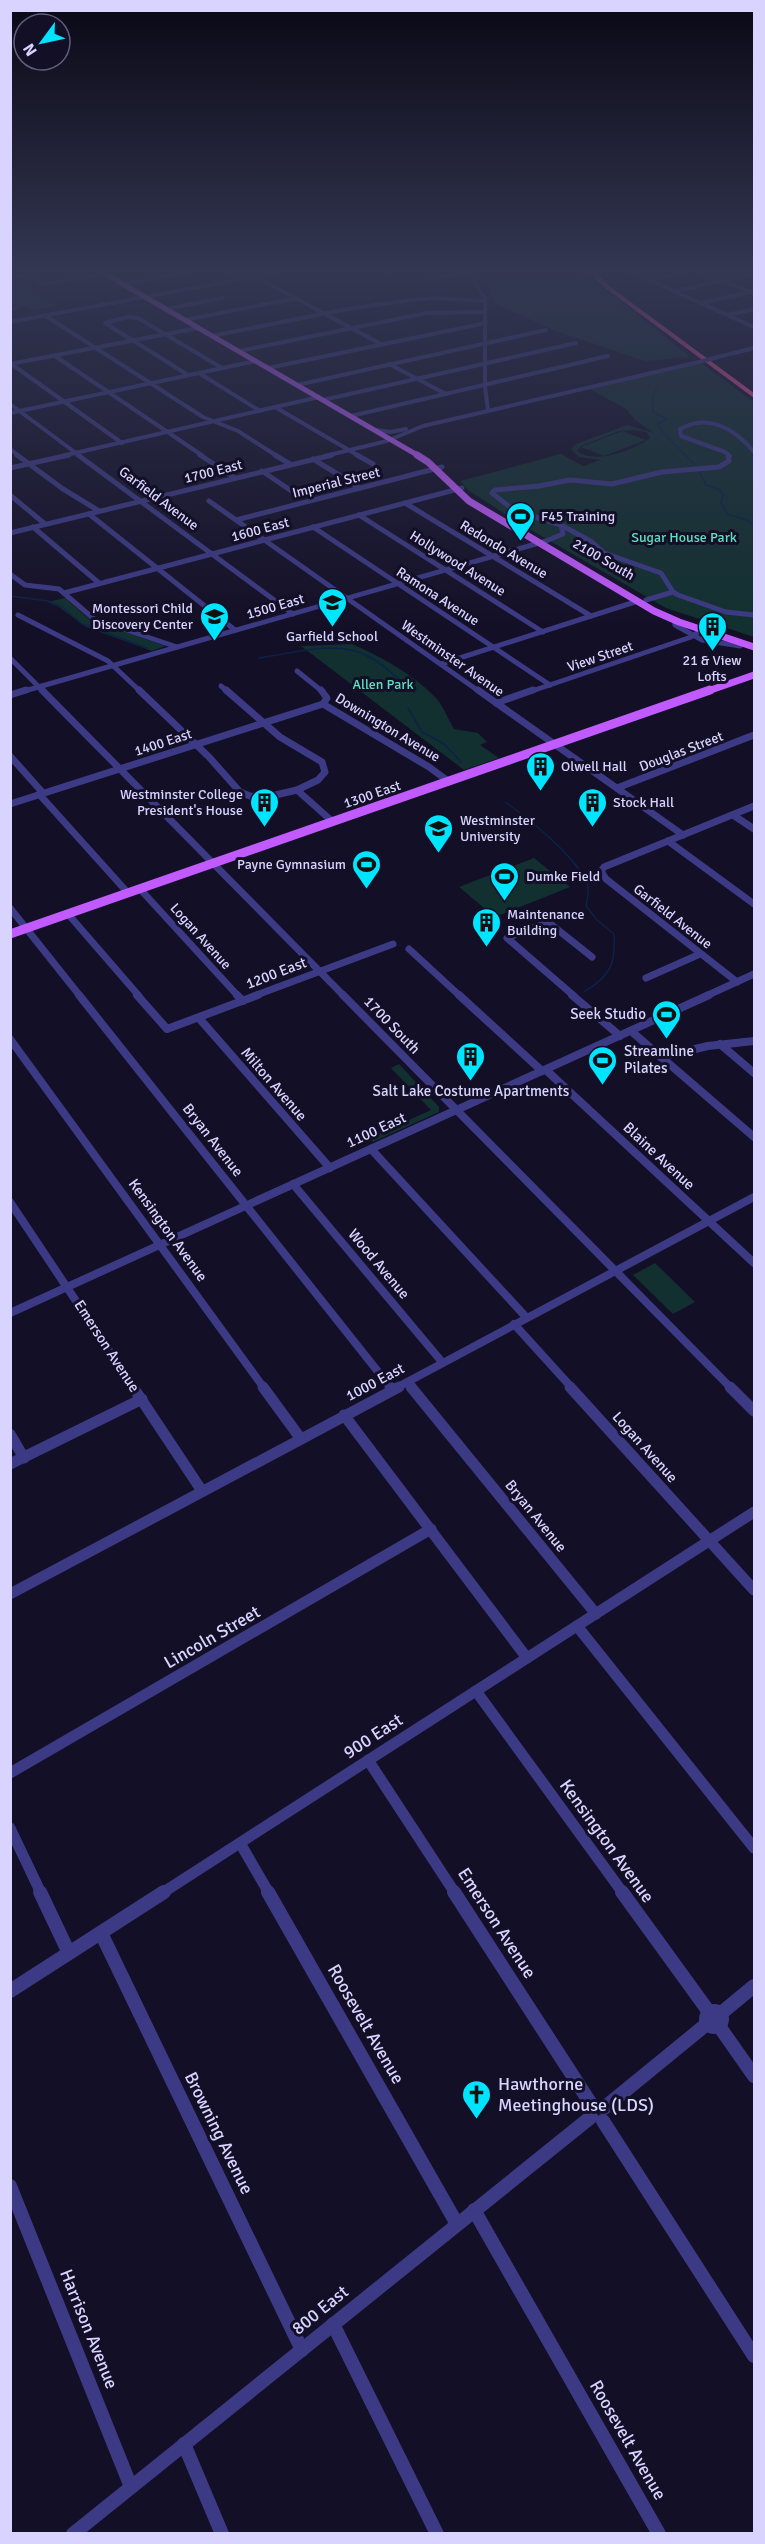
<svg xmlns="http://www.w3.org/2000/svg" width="765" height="2544" viewBox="0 0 765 2544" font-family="Signika,sans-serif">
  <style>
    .green { fill: #12302f; fill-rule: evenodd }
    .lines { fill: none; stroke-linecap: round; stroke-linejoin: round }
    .stream { stroke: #0c2248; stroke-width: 1.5 }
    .minor-far5 { stroke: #3d3a85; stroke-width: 4 }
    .minor-far4 { stroke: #3d3a85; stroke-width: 5 }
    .minor-far3 { stroke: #3d3a85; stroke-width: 7 }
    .minor-far2 { stroke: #3d3a85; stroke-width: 8 }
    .minor-far1 { stroke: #3d3a85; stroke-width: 11 }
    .minor { stroke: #3d3a85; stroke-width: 14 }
    .major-far2 { stroke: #c25bff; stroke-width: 5 }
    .major-far1 { stroke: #c25bff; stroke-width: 7 }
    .major { stroke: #c25bff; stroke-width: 9 }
    .highway { fill: #ff4fa3; fill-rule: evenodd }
    .minor-bridge { stroke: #3d3a85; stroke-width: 4 }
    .labels { text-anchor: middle; stroke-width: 6; stroke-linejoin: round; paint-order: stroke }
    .far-street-label { font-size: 14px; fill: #d9d4ff; stroke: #130f26 }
    .far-poi-label { font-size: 14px; fill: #d9d4ff; stroke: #130f26; text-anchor: start }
    .far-park-label { font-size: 14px; fill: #5fe0c0; stroke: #130f26 }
    .street-label { font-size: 15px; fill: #d9d4ff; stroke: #130f26 }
    .poi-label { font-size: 15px; fill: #d9d4ff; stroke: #130f26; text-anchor: end }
    .near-street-label { font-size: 18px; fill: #d9d4ff; stroke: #130f26 }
    .near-poi-label { font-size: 18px; fill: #d9d4ff; stroke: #130f26; text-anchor: start }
  </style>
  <rect width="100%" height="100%" fill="#130f26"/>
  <g class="green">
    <path d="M487 272H584L690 357 645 361 556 331 494 303 482 275Z"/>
    <path d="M19 283 55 306 33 310 20 305 23 307 11 312V308L17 305 11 304V284Z"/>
    <path d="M701 363 754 402V637L666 608 519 523 468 490 460 481 561 454 583 466 601 460 579 457 571 449 576 444 627 425 654 433 635 420 626 409 590 389 570 393ZM633 430 646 432 650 438C635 450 594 465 577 451L581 446 619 431Z"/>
    <path d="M622 431 646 440 604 456 581 447Z"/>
    <path d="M65 598 90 620 166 646 152 651 86 627 59 607 48 602Z"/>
    <path d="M352 644C382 657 411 673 435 697 443 705 448 719 454 729L478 733 487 742 480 745 499 758 464 770 301 646Z"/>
    <path d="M534 858 570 887 495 917 459 887Z"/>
    <path d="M399 1064 439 1107V1112L373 1142 369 1138 431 1110 391 1068Z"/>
    <path d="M655 1263 695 1302 673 1314 633 1275Z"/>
  </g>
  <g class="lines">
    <g class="stream">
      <path d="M573 272 647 324"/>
      <path d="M657 387 653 396V412L667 419 658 424 661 430 695 465"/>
      <path d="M699 471 706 485 720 490 723 495 721 503 727 514 749 521 754 527"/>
      <path d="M10 596 48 601 62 607 82 624 147 648"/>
      <path d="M259 658C297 653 340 637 375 660 389 669 401 682 415 693"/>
      <path d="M408 708 422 732 444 744 461 762"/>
      <path d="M505 802C527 817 582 861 588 887 589 893 587 900 586 906L597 920 614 934C616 965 610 976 584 992"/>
    </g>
    <g class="minor-far5">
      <path d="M22 272 44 284 104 274"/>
      <path d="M229 272 243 279"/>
      <path d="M387 272 391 274"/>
      <path d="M631 272 754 327"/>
      <path d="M698 272 754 293"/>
      <path d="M469 273 485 299V387L488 410"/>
      <path d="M256 277 381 344"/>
      <path d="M10 278 26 275"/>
      <path d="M431 278 467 273"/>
      <path d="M649 280 686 272"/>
      <path d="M123 284 190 272"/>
      <path d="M674 291 754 274"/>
      <path d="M701 303 751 292"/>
      <path d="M166 309 223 298"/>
      <path d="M728 315 754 309"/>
      <path d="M46 316 203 417 238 431 277 456"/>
      <path d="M185 320 297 298"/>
      <path d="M10 322 280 272"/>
      <path d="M212 336 347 309 412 300 434 298 485 301"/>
      <path d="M239 351 427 313 485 312"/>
      <path d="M55 356 203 456"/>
      <path d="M718 357 754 348"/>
      <path d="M10 363 122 443"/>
      <path d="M10 364 198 328"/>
      <path d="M389 364 446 394"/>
      <path d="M268 368 486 323"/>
      <path d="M199 373 260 411"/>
      <path d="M188 375 105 323 128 317 138 318 222 368"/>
      <path d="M297 385 546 330"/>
      <path d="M323 400 576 343"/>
      <path d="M10 404 80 456"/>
      <path d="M275 407 359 456"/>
      <path d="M10 413 256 361"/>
      <path d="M351 416 608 356"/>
      <path d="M377 430 390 432 406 429"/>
      <path d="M10 449 19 456"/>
      <path d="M62 456 319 397"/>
      <path d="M325 456 387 441 423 426 699 362"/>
      <path d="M730 456 725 452 681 436 680 429C709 413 735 429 754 452"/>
    </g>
    <g class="minor-far4">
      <path d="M17 455 63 489 99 511"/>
      <path d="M78 455 293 614"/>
      <path d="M200 455 235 478"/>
      <path d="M275 455 290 464"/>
      <path d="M357 455 373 464"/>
      <path d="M728 455 729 461 719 467 662 472 612 484 570 480 539 486 495 490 492 493 515 511 561 525 592 542 604 553 661 573 673 592 678 595 726 612 754 615"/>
      <path d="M313 459 360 488"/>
      <path d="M10 468 69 455"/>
      <path d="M262 471 293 492"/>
      <path d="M10 495 45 524"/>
      <path d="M209 501 480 692"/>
      <path d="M405 503 591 616"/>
      <path d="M89 514 235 630"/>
      <path d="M359 515 543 632"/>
      <path d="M236 520 442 467"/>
      <path d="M33 527 99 583"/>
      <path d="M313 527 550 685"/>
      <path d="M10 533 332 455"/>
      <path d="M10 574 25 585 59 589 94 619 177 647"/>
      <path d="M64 593 462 488"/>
      <path d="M646 600 673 592"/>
      <path d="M18 615 108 661 141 692"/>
      <path d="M674 620 675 625 702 640 740 646"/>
      <path d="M10 658 44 692"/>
      <path d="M441 664 638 601"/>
      <path d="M297 671 323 692"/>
      <path d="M221 686 228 692"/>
      <path d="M21 692 546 541 563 534 561 525"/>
      <path d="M529 692 691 637 708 625"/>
    </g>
    <g class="minor-far3">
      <path d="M42 690 344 996"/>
      <path d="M139 690 209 757 240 792 250 796 267 797 297 790"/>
      <path d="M226 690 280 737 322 762 325 772 318 780 297 790 333 822"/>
      <path d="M321 690 327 698 323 704"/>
      <path d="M478 690 683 835"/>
      <path d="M10 695 26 690"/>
      <path d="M496 703 533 690"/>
      <path d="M323 704 429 767 448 781"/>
      <path d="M10 756 43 793"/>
      <path d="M617 788 754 735"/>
      <path d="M39 794 128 893"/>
      <path d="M10 804 323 704"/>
      <path d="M733 815 754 829"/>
      <path d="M668 841 754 904"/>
      <path d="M140 889 238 996"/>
      <path d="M10 908 80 996"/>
      <path d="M68 914 139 996"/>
      <path d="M409 949 460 996"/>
      <path d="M646 978 700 954"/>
      <path d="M737 982 606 879 601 871 604 867 754 806"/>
      <path d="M254 996 393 944"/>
      <path d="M574 996 507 938 548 922 592 957"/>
      <path d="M706 996 754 974"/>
    </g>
    <g class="minor-far2">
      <path d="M79 995 391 1388"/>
      <path d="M137 995 167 1029 258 995"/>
      <path d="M237 995 243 1001"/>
      <path d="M343 995 731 1388"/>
      <path d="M459 995 542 1071"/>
      <path d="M572 995 620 1036"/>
      <path d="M199 1018 330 1168"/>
      <path d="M631 1031 754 1137"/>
      <path d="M10 1039 264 1388"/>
      <path d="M720 1044 754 1073"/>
      <path d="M661 1057 708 1046 754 1041"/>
      <path d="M546 1070 754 1263"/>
      <path d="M371 1149 526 1317"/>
      <path d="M293 1184 442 1362"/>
      <path d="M10 1202 134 1388"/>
      <path d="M10 1313 709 995"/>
      <path d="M514 1324 572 1388"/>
      <path d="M407 1382 412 1388"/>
      <path d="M396 1388 754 1197"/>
    </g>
    <g class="minor-far1">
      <path d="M133 1387 202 1491"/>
      <path d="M263 1387 301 1439"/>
      <path d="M390 1387 392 1389"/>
      <path d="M411 1387 596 1614"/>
      <path d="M570 1387 754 1590"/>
      <path d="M730 1387 754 1411"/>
      <path d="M344 1415 527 1658"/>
      <path d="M10 1434 24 1458"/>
      <path d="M10 1464 142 1399"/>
      <path d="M10 1594 399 1387"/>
      <path d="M577 1626 754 1848"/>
      <path d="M476 1691 623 1893"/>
      <path d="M368 1760 455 1893"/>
      <path d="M10 1773 431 1529"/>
      <path d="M10 1828 41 1893"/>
      <path d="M240 1843 269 1893"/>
      <path d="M162 1893 754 1512"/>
    </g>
    <g class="minor">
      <path d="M40 1892 69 1953"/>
      <path d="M268 1892 457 2224"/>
      <path d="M454 1892 593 2107"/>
      <path d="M622 1892 709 2012"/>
      <path d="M101 1933 302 2350"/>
      <path d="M10 1991 164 1892"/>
      <circle cx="714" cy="2019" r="8"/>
      <path d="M719 2015 754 1986"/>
      <path d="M719 2026 754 2076"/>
      <path d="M604 2108 708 2023"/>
      <path d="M603 2121 754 2356"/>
      <path d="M10 2186 131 2487"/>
      <path d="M474 2210 659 2534"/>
      <path d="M333 2324 437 2534"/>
      <path d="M184 2444 222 2534"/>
      <path d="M73 2534 591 2117"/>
    </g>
    <path class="major-far2" d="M102 272 419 456"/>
    <g class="major-far1">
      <path d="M417 455 428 462 469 501 654 611 679 622 754 647"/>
      <path d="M705 692 754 675"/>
    </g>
    <path class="major" d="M10 934 710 690"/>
    <path class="highway" d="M589 272H596L609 286 754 393V398L605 288Z"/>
    <path class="minor-bridge" d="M699 362 718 357"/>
  </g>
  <linearGradient id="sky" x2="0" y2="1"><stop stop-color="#0a0815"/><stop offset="0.43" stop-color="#333752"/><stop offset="1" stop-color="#333752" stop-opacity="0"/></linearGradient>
  <rect width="765" height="628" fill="url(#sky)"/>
  <defs>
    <symbol id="stadium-pin" viewBox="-11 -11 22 30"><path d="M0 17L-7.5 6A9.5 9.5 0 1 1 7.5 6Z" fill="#00e5ff" stroke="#130f26"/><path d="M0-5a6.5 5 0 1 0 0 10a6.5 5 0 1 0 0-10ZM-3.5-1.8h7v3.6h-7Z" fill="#111"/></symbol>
    <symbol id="school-pin" viewBox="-11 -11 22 30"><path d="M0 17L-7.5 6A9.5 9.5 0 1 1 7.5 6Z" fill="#00e5ff" stroke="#130f26"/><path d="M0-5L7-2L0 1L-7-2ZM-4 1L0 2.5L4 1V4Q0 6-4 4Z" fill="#111"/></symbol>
    <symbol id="building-pin" viewBox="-11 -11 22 30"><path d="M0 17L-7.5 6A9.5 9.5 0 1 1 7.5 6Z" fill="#00e5ff" stroke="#130f26"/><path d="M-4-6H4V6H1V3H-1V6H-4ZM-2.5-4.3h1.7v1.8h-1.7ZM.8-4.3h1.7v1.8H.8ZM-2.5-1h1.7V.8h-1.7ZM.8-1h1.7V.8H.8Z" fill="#111"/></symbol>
    <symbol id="university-pin" viewBox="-11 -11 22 30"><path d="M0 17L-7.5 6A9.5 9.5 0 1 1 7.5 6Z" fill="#00e5ff" stroke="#130f26"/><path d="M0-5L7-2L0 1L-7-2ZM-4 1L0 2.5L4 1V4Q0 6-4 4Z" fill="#111"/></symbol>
    <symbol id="church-pin" viewBox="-11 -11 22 30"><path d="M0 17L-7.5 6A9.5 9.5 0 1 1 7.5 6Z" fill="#00e5ff" stroke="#130f26"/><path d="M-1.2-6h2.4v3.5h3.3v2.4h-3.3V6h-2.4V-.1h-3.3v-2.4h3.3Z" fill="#111"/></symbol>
  </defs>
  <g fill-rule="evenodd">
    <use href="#stadium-pin" x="504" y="500" width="33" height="45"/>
    <use href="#school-pin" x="316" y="586" width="33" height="45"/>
    <use href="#school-pin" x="198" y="600" width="33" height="45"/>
    <use href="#building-pin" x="696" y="610" width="33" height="45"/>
    <use href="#building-pin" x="524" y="750" width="33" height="45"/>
    <use href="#building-pin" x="248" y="786" width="33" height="45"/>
    <use href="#building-pin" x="576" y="786" width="33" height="45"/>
    <use href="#university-pin" x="422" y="812" width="33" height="45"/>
    <use href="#stadium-pin" x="350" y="848" width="33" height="45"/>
    <use href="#stadium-pin" x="488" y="860" width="33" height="45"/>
    <use href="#building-pin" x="470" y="906" width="33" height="45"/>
    <use href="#stadium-pin" x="650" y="998" width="33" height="45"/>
    <use href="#building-pin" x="454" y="1040" width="33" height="45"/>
    <use href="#stadium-pin" x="586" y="1044" width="33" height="45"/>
    <use href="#church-pin" x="460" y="2078" width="33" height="45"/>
  </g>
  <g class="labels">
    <g class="far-street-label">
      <text transform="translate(213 471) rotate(-14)" y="5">1700 East</text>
      <text transform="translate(336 482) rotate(-14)" y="5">Imperial Street</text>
      <text transform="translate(159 498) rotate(37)" y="5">Garfield Avenue</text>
      <text transform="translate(260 529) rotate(-15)" y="5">1600 East</text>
      <text transform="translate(504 549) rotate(31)" y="5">Redondo Avenue</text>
      <text transform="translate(604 559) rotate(30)" y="5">2100 South</text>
      <text transform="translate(458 563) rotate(32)" y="5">Hollywood Avenue</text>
      <text transform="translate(438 596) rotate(33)" y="5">Ramona Avenue</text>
      <text transform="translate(275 606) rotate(-16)" y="5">1500 East</text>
      <text transform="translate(600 656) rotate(-19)" y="5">View Street</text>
      <text transform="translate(453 658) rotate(35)" y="5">Westminster Avenue</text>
      <text transform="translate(388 727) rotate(31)" y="5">Downington Avenue</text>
      <text transform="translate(163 742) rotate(-18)" y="5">1400 East</text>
      <text transform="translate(681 751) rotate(-21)" y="5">Douglas Street</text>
      <text transform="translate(372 794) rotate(-19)" y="5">1300 East</text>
      <text transform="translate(673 916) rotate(38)" y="5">Garfield Avenue</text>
      <text transform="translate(201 936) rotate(48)" y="5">Logan Avenue</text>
    </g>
    <g class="far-poi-label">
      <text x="541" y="521">F45 Training</text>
      <text x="193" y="613" text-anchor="end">Montessori Child<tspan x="193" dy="16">Discovery Center</tspan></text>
      <text x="332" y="641" text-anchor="middle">Garfield School</text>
      <text x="712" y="665" text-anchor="middle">21 &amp; View<tspan x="712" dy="16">Lofts</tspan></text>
      <text x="561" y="771">Olwell Hall</text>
      <text x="243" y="799" text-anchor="end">Westminster College<tspan x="243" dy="16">President's House</tspan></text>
      <text x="613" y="807">Stock Hall</text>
      <text x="460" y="825">Westminster<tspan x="460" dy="16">University</tspan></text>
      <text x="346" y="869" text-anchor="end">Payne Gymnasium</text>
      <text x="526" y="881">Dumke Field</text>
      <text x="507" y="919">Maintenance<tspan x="507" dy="16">Building</tspan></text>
    </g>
    <g class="far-park-label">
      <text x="684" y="542">Sugar House Park</text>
      <text x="383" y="689">Allen Park</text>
    </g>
    <g class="street-label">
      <text transform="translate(276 973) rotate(-21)" y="5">1200 East</text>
      <text transform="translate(392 1025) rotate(46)" y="5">1700 South</text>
      <text transform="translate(274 1084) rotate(49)" y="5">Milton Avenue</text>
      <text transform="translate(376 1130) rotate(-25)" y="5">1100 East</text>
      <text transform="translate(213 1140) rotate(52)" y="5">Bryan Avenue</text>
      <text transform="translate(659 1156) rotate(43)" y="5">Blaine Avenue</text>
      <text transform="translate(168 1230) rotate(54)" y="5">Kensington Avenue</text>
      <text transform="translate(379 1264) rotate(50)" y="5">Wood Avenue</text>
      <text transform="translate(107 1346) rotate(57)" y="5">Emerson Avenue</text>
      <text transform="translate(375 1382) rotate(-28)" y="5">1000 East</text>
      <text transform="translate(645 1447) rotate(48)" y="5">Logan Avenue</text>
      <text transform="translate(536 1516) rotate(51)" y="5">Bryan Avenue</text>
    </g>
    <g class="poi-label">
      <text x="646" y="1019">Seek Studio</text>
      <text x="624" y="1056" text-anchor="start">Streamline<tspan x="624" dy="17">Pilates</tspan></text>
      <text x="471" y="1096" text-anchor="middle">Salt Lake Costume Apartments</text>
    </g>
    <g class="near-street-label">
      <text transform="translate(212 1637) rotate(-30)" y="6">Lincoln Street</text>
      <text transform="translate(373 1736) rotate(-33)" y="6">900 East</text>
      <text transform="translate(607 1841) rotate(54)" y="6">Kensington Avenue</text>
      <text transform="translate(497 1923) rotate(57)" y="6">Emerson Avenue</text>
      <text transform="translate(366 2024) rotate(60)" y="6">Roosevelt Avenue</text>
      <text transform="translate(219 2133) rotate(64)" y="6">Browning Avenue</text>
      <text transform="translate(320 2310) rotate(-39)" y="6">800 East</text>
      <text transform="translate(89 2329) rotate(68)" y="6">Harrison Avenue</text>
      <text transform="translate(628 2440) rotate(60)" y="6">Roosevelt Avenue</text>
    </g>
    <g class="near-poi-label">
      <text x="498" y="2090">Hawthorne<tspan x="498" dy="21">Meetinghouse (LDS)</tspan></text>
    </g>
  </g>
  <rect width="765" height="2544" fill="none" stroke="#d9d4ff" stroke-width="24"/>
  <g transform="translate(42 42) rotate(237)"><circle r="28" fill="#130f26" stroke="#625e7d" stroke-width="1.5"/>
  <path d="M0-4.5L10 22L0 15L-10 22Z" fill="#00e5ff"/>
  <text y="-9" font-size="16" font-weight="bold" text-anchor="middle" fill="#d9d4ff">N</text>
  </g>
</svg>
